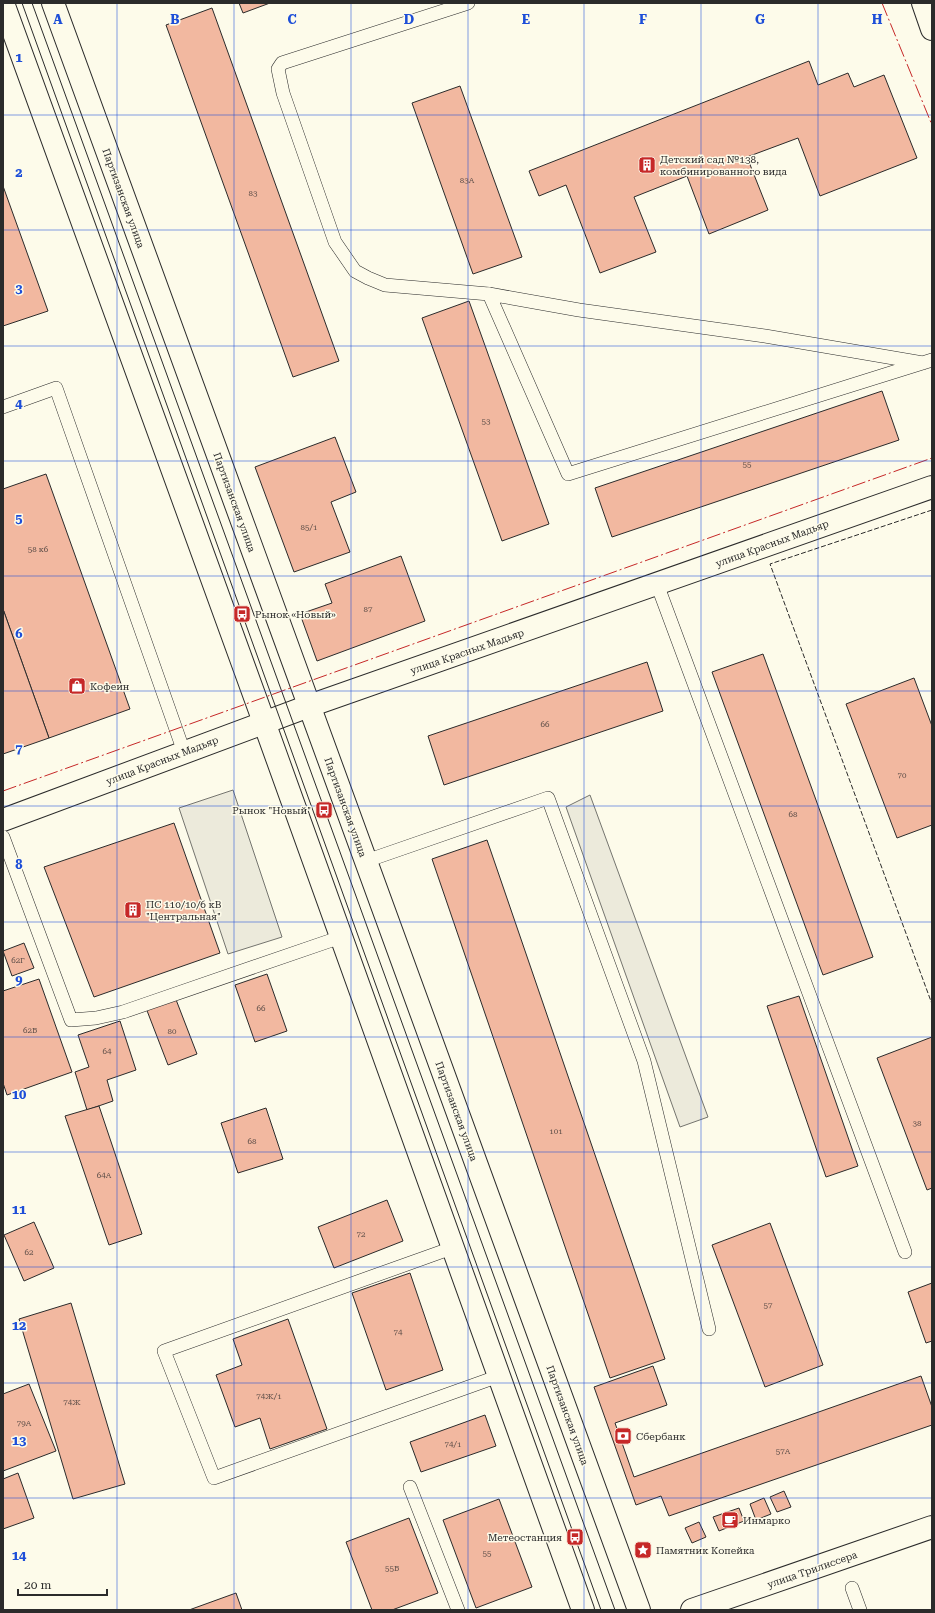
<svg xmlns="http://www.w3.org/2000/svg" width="935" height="1613" viewBox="0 0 935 1613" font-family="'Roboto Serif',serif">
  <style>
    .parking { fill: #eceadb; stroke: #74746e }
    .building { fill: #f2b8a0; stroke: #2b2b2b }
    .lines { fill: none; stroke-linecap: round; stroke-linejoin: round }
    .lane-casing { stroke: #2b2b2b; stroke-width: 14 }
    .street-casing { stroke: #2b2b2b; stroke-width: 24 }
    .secondary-casing { stroke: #2b2b2b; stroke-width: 24 }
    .lane { stroke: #fdfbea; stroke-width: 13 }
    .street { stroke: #fdfbea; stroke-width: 22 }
    .secondary { stroke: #fdfbea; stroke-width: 22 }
    .tram { stroke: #2b2b2b; stroke-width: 1 }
    .fence { stroke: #2b2b2b; stroke-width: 1; stroke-dasharray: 5 2; stroke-linecap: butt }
    .power { stroke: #c62828; stroke-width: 1; stroke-dasharray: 14 3 2 3; stroke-linecap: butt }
    .grid { fill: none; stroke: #1d4ed8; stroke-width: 1; stroke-opacity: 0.55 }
    .labels { text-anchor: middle; stroke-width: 3; stroke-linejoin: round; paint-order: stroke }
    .number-label { font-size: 8px; fill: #5d4e48 }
    .poi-label { font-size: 10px; fill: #2b2b2b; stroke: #fdfbea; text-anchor: start }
    .street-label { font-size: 10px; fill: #2b2b2b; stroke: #fdfbea }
    .grid-label { font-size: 13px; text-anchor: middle; font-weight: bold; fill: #1d4ed8; stroke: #fdfbea; stroke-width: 3; stroke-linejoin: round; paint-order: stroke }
  </style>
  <rect width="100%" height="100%" fill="#fdfbea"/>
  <g class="parking">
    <path d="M233 790 282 937 228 954 179 808Z"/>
    <path d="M590 795 708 1117 680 1127 566 807Z"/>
  </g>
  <g class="building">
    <path d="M239 3H270L243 13Z"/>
    <path d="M212 8 339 361 293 377 166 25Z"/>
    <path d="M809 61 818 85 848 73 854 87 884 75 917 158 820 196 798 138 747 157 768 210 709 234 687 176 634 197 656 252 600 273 566 185 539 196 529 171Z"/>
    <path d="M460 86 522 257 473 274 412 103Z"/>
    <path d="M3 186 48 311 3 326Z"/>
    <path d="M469 301 549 524 502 541 422 318Z"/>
    <path d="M882 391 899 440 612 537 595 488Z"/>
    <path d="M335 437 356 492 331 502 350 552 294 572 255 467Z"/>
    <path d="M46 474 130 709 49 738 3 609V489Z"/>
    <path d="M401 556 425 621 317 661 300 614 332 603 325 584Z"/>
    <path d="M3 609 49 738 3 754Z"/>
    <path d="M763 654 873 957 823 975 712 672Z"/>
    <path d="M647 662 663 711 444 785 428 736Z"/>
    <path d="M914 678 932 726V825L897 838 846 704Z"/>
    <path d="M174 823 220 953 94 997 44 867Z"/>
    <path d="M487 840 665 1359 610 1378 432 859Z"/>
    <path d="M24 943 34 968 12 976 3 951Z"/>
    <path d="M267 974 287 1031 255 1042 235 985Z"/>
    <path d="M39 979 72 1072 7 1095 3 1083V991Z"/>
    <path d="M799 996 858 1166 826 1177 767 1006Z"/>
    <path d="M175 997 197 1054 168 1065 146 1008Z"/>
    <path d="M120 1021 136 1070 107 1080 113 1101 87 1110 75 1072 89 1067 78 1035Z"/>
    <path d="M932 1037V1188L927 1190 877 1058Z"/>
    <path d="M99 1106 142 1234 109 1245 65 1116Z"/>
    <path d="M266 1108 283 1159 238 1173 221 1123Z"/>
    <path d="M387 1200 403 1241 334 1268 318 1227Z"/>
    <path d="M34 1222 54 1268 24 1281 4 1235Z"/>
    <path d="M770 1223 823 1365 765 1387 712 1245Z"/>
    <path d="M410 1273 443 1370 386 1390 352 1293Z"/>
    <path d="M932 1283V1341L926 1343 908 1292Z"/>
    <path d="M71 1303 125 1484 73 1499 19 1319Z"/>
    <path d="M288 1319 327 1429 270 1449 260 1418 235 1427 216 1375 242 1365 233 1339Z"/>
    <path d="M653 1366 667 1405 615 1423 634 1477 921 1376 932 1407V1425L669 1516 661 1496 636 1505 594 1387Z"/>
    <path d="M29 1384 56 1451 3 1471V1394Z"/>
    <path d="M485 1415 496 1446 421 1472 410 1442Z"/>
    <path d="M18 1473 34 1518 3 1529V1479Z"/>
    <path d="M784 1491 791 1507 777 1512 770 1497Z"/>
    <path d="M764 1498 771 1514 756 1520 750 1504Z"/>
    <path d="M499 1499 532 1587 476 1608 443 1520Z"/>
    <path d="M739 1508 744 1521 719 1531 713 1517Z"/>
    <path d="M409 1518 438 1593 392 1610H372L346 1542Z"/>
    <path d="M699 1522 706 1537 692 1543 685 1528Z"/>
    <path d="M236 1593 242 1610H189Z"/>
  </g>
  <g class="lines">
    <defs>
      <g id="lane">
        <path d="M468 3 282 63 278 69 283 93 335 242 355 271 368 278 385 285 489 294"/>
        <path d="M923 363 765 336 579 310 489 294 568 474 932 360"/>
        <path d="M3 407 56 388 184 752"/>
        <path d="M657 584 905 1252"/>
        <path d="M3 837 71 1020 96 1018 123 1012 341 937"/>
        <path d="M366 861 548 798 644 1061 709 1329"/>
        <path d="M452 1248 164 1351 214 1478 499 1376"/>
        <path d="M410 1487 458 1610"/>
        <path d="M852 1588 860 1610"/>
      </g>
      <g id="street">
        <path d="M923 3 932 29"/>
        <path d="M3 820 309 706 932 487"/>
      </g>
      <g id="secondary">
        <path d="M3 3 264 722 583 1610"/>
        <path d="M53 3 639 1610"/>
        <path d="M692 1610 932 1527"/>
      </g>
    </defs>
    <use href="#lane" class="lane-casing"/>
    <use href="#street" class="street-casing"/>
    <use href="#secondary" class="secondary-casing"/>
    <use href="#lane" class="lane"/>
    <use href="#street" class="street"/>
    <use href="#secondary" class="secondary"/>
    <g class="tram">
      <path d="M22 3 601 1610"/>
      <path d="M32 3 615 1610"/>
    </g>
    <path class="fence" d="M932 510 770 564 932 1004"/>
    <g class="power">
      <path d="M882 3 932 125"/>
      <path d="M3 791 932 458"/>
    </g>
  </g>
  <path class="grid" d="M117 3V1610M234 3V1610M351 3V1610M468 3V1610M584 3V1610M701 3V1610M818 3V1610M3 115H932M3 230H932M3 346H932M3 461H932M3 576H932M3 691H932M3 806H932M3 922H932M3 1037H932M3 1152H932M3 1267H932M3 1383H932M3 1498H932"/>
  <defs>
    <symbol id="building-square" viewBox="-11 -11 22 22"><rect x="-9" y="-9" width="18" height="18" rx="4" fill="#c62828" stroke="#fdfbea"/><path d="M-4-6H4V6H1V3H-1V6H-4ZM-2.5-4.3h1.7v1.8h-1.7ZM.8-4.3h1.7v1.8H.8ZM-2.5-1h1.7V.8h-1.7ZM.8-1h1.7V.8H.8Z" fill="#fff"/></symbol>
    <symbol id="bus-square" viewBox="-11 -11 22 22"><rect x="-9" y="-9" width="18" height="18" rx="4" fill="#c62828" stroke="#fdfbea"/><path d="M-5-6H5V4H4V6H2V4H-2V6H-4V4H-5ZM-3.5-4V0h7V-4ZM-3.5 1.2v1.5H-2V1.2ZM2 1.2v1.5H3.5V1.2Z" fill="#fff"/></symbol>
    <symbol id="shop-square" viewBox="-11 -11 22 22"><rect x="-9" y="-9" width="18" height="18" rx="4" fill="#c62828" stroke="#fdfbea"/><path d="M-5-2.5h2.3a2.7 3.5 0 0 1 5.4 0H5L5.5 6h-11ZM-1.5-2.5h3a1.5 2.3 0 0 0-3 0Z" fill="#fff"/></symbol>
    <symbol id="bank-square" viewBox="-11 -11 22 22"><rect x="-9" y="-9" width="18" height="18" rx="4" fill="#c62828" stroke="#fdfbea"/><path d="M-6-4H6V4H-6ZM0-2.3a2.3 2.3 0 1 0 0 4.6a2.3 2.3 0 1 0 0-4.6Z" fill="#fff"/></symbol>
    <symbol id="cafe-square" viewBox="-11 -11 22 22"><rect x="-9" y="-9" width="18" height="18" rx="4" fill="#c62828" stroke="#fdfbea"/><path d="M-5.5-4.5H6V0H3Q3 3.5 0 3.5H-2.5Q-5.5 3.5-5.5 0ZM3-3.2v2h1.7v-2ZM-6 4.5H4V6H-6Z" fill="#fff"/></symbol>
    <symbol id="sight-square" viewBox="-11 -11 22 22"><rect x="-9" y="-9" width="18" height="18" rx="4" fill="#c62828" stroke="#fdfbea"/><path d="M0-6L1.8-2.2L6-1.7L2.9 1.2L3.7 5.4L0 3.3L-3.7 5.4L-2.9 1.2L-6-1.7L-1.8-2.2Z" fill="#fff"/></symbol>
  </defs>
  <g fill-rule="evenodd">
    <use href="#building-square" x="637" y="155" width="20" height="20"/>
    <use href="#bus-square" x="232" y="604" width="20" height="20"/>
    <use href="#shop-square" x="67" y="676" width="20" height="20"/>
    <use href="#bus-square" x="314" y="800" width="20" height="20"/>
    <use href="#building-square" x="123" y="900" width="20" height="20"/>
    <use href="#bank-square" x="613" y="1426" width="20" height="20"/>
    <use href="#cafe-square" x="720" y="1510" width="20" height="20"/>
    <use href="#bus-square" x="565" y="1527" width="20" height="20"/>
    <use href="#sight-square" x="633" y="1540" width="20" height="20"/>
  </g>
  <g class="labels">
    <g class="number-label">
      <text x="467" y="183">83А</text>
      <text x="253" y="196">83</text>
      <text x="486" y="424">53</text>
      <text x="747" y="467">55</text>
      <text x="309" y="530">85/1</text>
      <text x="38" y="552">58 к6</text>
      <text x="368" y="612">87</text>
      <text x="545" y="727">66</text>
      <text x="902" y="778">70</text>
      <text x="793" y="817">68</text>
      <text x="18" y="963">62Г</text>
      <text x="261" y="1011">66</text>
      <text x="30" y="1033">62Б</text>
      <text x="172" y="1034">80</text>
      <text x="107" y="1054">64</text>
      <text x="917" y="1126">38</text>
      <text x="556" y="1134">101</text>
      <text x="252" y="1144">68</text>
      <text x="104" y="1178">64А</text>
      <text x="361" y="1237">72</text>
      <text x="29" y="1255">62</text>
      <text x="768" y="1308">57</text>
      <text x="398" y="1335">74</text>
      <text x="269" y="1399">74Ж/1</text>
      <text x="72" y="1405">74Ж</text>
      <text x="24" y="1426">79А</text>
      <text x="453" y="1447">74/1</text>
      <text x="783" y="1454">57А</text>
      <text x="487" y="1556">55</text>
      <text x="392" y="1571">55Б</text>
    </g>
    <g class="poi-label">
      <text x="660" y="163">Детский сад №138,<tspan x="660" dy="12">комбинированного вида</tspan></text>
      <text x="255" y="618">Рынок «Новый»</text>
      <text x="90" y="690">Кофеин</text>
      <text x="311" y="814" text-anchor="end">Рынок "Новый"</text>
      <text x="146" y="908">ПС 110/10/6 кВ<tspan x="146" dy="12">"Центральная"</tspan></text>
      <text x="636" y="1440">Сбербанк</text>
      <text x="743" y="1524">Инмарко</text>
      <text x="562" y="1541" text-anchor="end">Метеостанция</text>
      <text x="656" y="1554">Памятник Копейка</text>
    </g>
    <g class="street-label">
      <text transform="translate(124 198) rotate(70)" y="4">Партизанская улица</text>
      <text transform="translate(235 502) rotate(70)" y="4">Партизанская улица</text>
      <text transform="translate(772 543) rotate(-20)" y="4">улица Красных Мадьяр</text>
      <text transform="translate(467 651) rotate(-19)" y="4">улица Красных Мадьяр</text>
      <text transform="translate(162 760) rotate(-21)" y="4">улица Красных Мадьяр</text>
      <text transform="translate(346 807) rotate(70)" y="4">Партизанская улица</text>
      <text transform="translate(457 1111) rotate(70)" y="4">Партизанская улица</text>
      <text transform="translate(568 1415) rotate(70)" y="4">Партизанская улица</text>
      <text transform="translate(812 1569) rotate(-19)" y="4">улица Трилиссера</text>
    </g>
  </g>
  <g class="grid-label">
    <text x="58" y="24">A</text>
    <text x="175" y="24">B</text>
    <text x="292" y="24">C</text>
    <text x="409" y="24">D</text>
    <text x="526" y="24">E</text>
    <text x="643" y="24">F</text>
    <text x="760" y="24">G</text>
    <text x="877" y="24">H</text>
    <text x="19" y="62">1</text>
    <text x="19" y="177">2</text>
    <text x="19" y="293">3</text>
    <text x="19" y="408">4</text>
    <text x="19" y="523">5</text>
    <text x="19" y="638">6</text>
    <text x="19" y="753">7</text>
    <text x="19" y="869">8</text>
    <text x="19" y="984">9</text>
    <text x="19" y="1099">10</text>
    <text x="19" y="1214">11</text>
    <text x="19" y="1330">12</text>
    <text x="19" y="1445">13</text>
    <text x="19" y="1560">14</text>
  </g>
  <rect width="935" height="1613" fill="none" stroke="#2b2b2b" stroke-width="8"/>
  <path d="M18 1589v6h89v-6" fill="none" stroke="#2b2b2b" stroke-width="2"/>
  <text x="24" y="1589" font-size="12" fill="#2b2b2b" stroke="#fdfbea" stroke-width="3" paint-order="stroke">20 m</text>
</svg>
